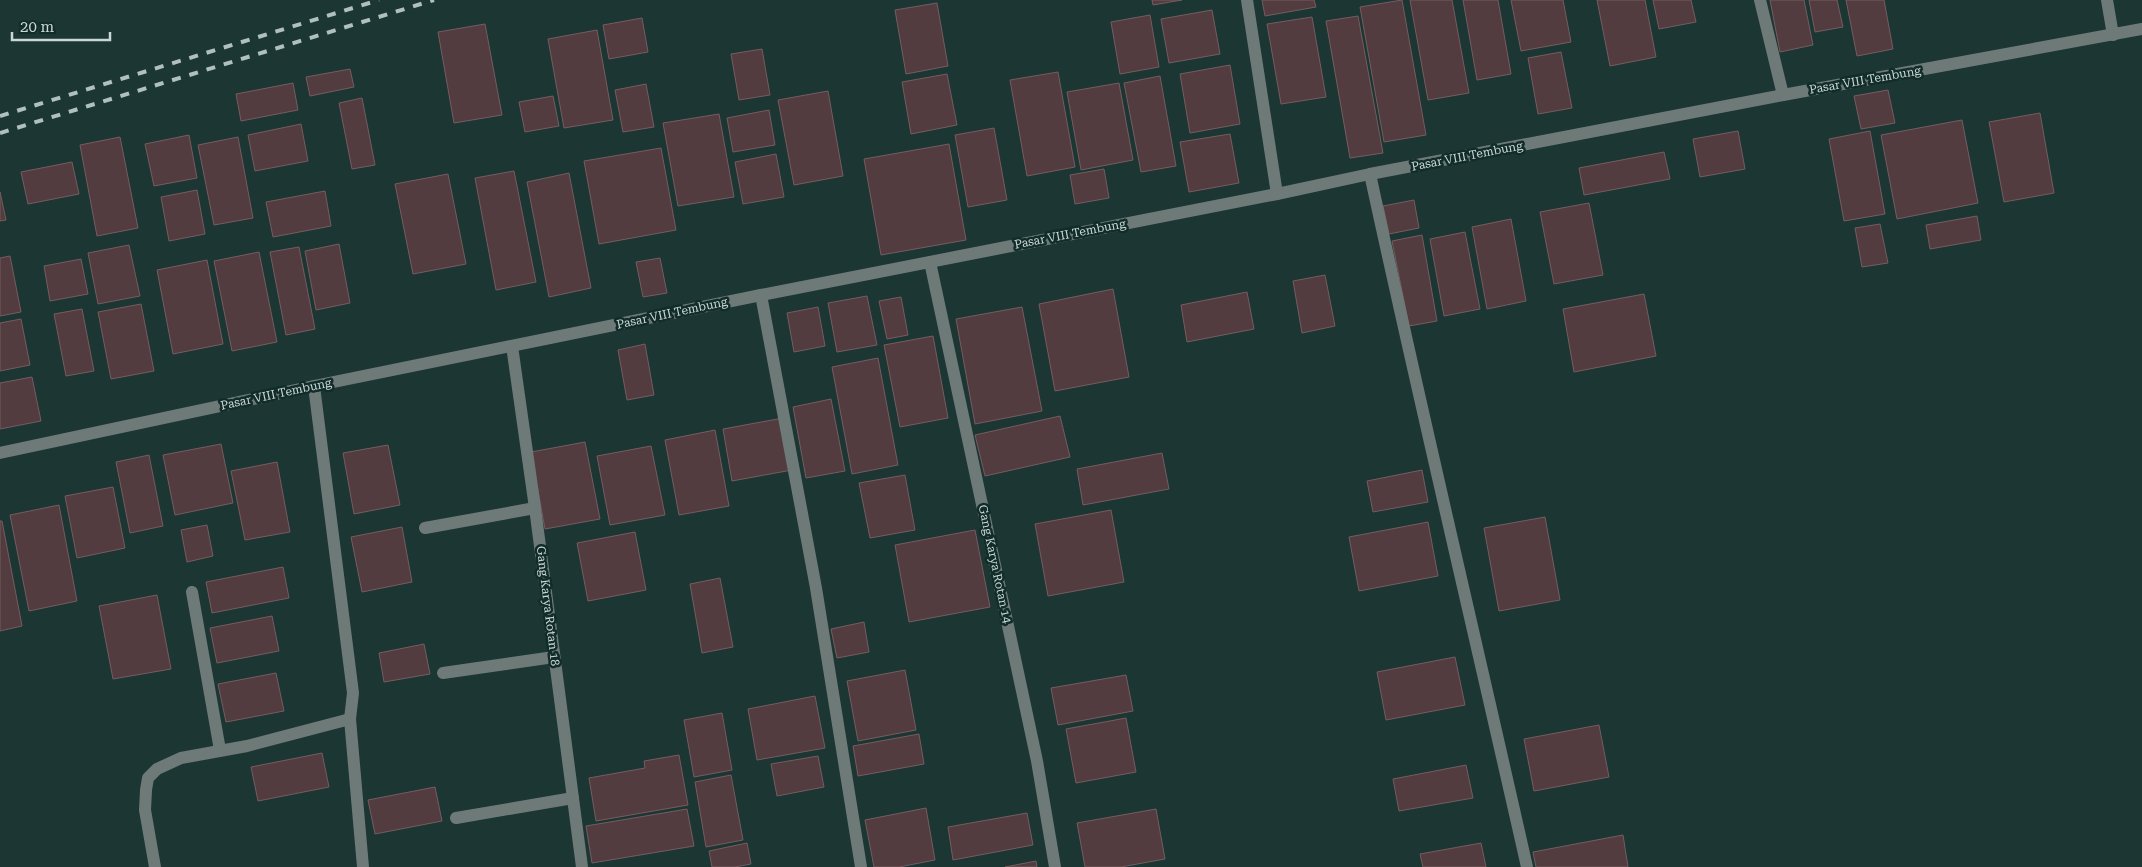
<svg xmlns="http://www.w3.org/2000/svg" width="2142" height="867" viewBox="0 0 2142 867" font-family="'Roboto Serif',serif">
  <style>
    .building { fill: #533c3f; stroke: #755c5f }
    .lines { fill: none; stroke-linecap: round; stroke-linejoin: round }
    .minor { stroke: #6e7a78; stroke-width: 12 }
    .rail { stroke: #afc0be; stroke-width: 4; stroke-dasharray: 9 9; stroke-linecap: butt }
    .labels { text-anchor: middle; stroke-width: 5; stroke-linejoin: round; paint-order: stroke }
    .street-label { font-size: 12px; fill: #c9d8d6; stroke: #122c2a }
  </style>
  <rect width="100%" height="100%" fill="#1c3634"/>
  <g class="building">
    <path d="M1152 0H1182L1153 5Z"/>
    <path d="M1262 0H1314L1316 7 1265 16Z"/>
    <path d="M1402 0 1426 135 1384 142 1360 7Z"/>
    <path d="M1410 0H1452L1469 93 1428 100Z"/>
    <path d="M1463 0H1498L1511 74 1477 80Z"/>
    <path d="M1511 0H1563L1571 42 1521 51Z"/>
    <path d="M1597 0H1645L1656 57 1610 66Z"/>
    <path d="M1653 0H1691L1696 22 1659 29Z"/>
    <path d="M1770 0H1804L1813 45 1780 52Z"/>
    <path d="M1809 0H1837L1843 27 1815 32Z"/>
    <path d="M1846 0H1884L1893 49 1857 56Z"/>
    <path d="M937 3 948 66 906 74 895 10Z"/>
    <path d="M1212 10 1220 54 1169 63 1161 19Z"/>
    <path d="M1150 15 1159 67 1120 74 1111 22Z"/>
    <path d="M1358 16 1383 153 1350 158 1326 21Z"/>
    <path d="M1312 17 1326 97 1281 104 1267 24Z"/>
    <path d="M642 18 648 52 609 59 603 25Z"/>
    <path d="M485 24 502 115 454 123 438 32Z"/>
    <path d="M597 30 613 120 564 128 548 39Z"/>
    <path d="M762 49 770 95 739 100 731 54Z"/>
    <path d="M1561 52 1572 108 1538 114 1528 58Z"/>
    <path d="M1230 65 1240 124 1190 133 1180 74Z"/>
    <path d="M350 69 354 87 310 96 306 77Z"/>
    <path d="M1058 72 1075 167 1027 176 1010 80Z"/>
    <path d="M947 74 957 125 911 134 902 82Z"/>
    <path d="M1160 76 1176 166 1141 172 1124 83Z"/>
    <path d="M293 83 298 110 241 121 236 94Z"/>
    <path d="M1119 83 1133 160 1081 170 1067 92Z"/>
    <path d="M646 84 654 127 623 132 615 90Z"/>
    <path d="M1888 90 1895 123 1861 129 1854 96Z"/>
    <path d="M828 91 843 176 794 185 778 100Z"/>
    <path d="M553 96 559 126 525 132 519 102Z"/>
    <path d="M362 98 375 165 352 169 339 103Z"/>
    <path d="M769 110 775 145 733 152 727 118Z"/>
    <path d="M2040 113 2054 193 2004 202 1989 122Z"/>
    <path d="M719 114 734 197 678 206 663 123Z"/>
    <path d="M1962 120 1978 203 1897 219 1881 135Z"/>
    <path d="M301 124 308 161 255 171 248 135Z"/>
    <path d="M994 128 1007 200 968 207 955 135Z"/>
    <path d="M1738 131 1745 169 1700 177 1693 139Z"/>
    <path d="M1870 131 1885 214 1844 221 1829 139Z"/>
    <path d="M1230 134 1239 183 1189 192 1180 142Z"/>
    <path d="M189 135 197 178 154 186 145 144Z"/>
    <path d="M120 137 138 228 97 236 80 145Z"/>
    <path d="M238 137 253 218 214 225 198 145Z"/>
    <path d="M949 144 966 240 881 255 864 159Z"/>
    <path d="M661 148 676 230 599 244 584 161Z"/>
    <path d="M1664 152 1670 179 1584 195 1579 168Z"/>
    <path d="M776 154 784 197 743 204 735 162Z"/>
    <path d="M72 162 79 194 28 204 21 172Z"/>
    <path d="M1104 169 1109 198 1075 204 1070 175Z"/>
    <path d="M514 171 536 282 496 290 475 178Z"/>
    <path d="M569 173 591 288 549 297 527 182Z"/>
    <path d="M448 174 466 264 413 274 395 184Z"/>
    <path d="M197 190 205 234 169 241 161 197Z"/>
    <path d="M325 191 331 226 273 237 266 202Z"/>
    <path d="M0 192 6 220 0 221Z"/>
    <path d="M1414 200 1419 228 1389 234 1383 206Z"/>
    <path d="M1589 203 1603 275 1554 284 1540 212Z"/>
    <path d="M1977 216 1981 240 1930 249 1926 225Z"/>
    <path d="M1511 219 1526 301 1487 309 1472 227Z"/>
    <path d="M1880 224 1888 263 1862 267 1855 228Z"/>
    <path d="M1465 232 1480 309 1444 316 1430 239Z"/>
    <path d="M1422 235 1437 321 1409 326 1392 241Z"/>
    <path d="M339 244 350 303 316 310 305 251Z"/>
    <path d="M129 245 140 296 98 304 88 253Z"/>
    <path d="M299 247 315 329 286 335 270 252Z"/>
    <path d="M259 252 277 342 232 351 214 261Z"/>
    <path d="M10 256 21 312 0 316V258Z"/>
    <path d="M660 258 667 293 643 297 636 262Z"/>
    <path d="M81 259 88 294 50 301 44 266Z"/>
    <path d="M207 260 223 344 173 354 157 270Z"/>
    <path d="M1325 275 1335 326 1302 333 1293 281Z"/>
    <path d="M1113 289 1129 377 1055 391 1039 304Z"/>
    <path d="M1247 292 1254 329 1187 342 1181 305Z"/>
    <path d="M1644 294 1656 356 1574 372 1563 309Z"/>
    <path d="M867 296 877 345 837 352 828 303Z"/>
    <path d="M901 297 908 335 887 339 879 301Z"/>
    <path d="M141 304 154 371 111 379 98 312Z"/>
    <path d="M818 307 825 346 794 352 787 313Z"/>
    <path d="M1022 307 1042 411 975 424 956 319Z"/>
    <path d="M82 309 94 371 66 376 54 314Z"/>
    <path d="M21 319 30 365 0 371V323Z"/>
    <path d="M933 336 948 418 900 427 884 345Z"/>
    <path d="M645 344 654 395 627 400 618 350Z"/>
    <path d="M878 358 898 465 852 474 832 367Z"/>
    <path d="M32 377 41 421 0 429V383Z"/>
    <path d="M831 399 845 471 806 478 793 407Z"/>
    <path d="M1060 416 1070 457 985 476 975 435Z"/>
    <path d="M783 418 792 470 732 481 723 429Z"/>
    <path d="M715 430 729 506 679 515 665 440Z"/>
    <path d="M585 442 600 519 545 529 531 452Z"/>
    <path d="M221 444 233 503 175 515 163 455Z"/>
    <path d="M388 445 400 505 354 514 343 453Z"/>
    <path d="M651 446 665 515 610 525 597 456Z"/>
    <path d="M1162 453 1169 489 1083 505 1077 469Z"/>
    <path d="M149 455 163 526 130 533 116 462Z"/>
    <path d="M277 462 290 532 245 540 231 471Z"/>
    <path d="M1422 470 1428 502 1373 512 1367 481Z"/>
    <path d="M905 475 915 530 870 538 859 483Z"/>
    <path d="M113 487 125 548 77 558 65 496Z"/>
    <path d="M59 505 77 601 29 611 10 515Z"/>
    <path d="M1111 510 1124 582 1048 596 1035 524Z"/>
    <path d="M1545 517 1560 600 1499 611 1484 528Z"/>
    <path d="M0 521H2L22 626 0 631Z"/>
    <path d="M1428 522 1438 576 1359 591 1349 537Z"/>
    <path d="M207 525 213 556 187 562 181 530Z"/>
    <path d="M402 527 412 582 362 592 351 537Z"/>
    <path d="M975 530 990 607 909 622 895 545Z"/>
    <path d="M635 532 646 590 588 601 577 543Z"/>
    <path d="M283 567 289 598 212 613 206 582Z"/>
    <path d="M720 578 733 647 702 653 690 584Z"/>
    <path d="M157 595 171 669 113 679 99 606Z"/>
    <path d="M272 616 279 651 217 663 210 628Z"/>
    <path d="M864 622 869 652 837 658 831 629Z"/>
    <path d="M424 644 430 674 384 682 379 653Z"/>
    <path d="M1455 657 1465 705 1386 720 1377 672Z"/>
    <path d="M905 670 916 730 858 741 847 681Z"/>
    <path d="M276 673 284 711 226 722 218 684Z"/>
    <path d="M1126 675 1133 711 1058 725 1051 688Z"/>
    <path d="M815 696 825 748 757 760 748 709Z"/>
    <path d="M722 713 732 770 694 777 684 720Z"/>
    <path d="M1126 718 1136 772 1076 783 1066 729Z"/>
    <path d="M1599 725 1609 777 1534 791 1524 739Z"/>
    <path d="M919 734 924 764 858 776 853 746Z"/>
    <path d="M322 753 329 787 258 801 251 767Z"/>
    <path d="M679 755 688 805 596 821 589 778 645 768 644 761Z"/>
    <path d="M818 756 824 787 777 796 771 764Z"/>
    <path d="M1466 765 1473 798 1399 811 1393 779Z"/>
    <path d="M731 775 743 840 706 847 695 782Z"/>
    <path d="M435 787 442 821 375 834 368 800Z"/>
    <path d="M926 808 935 860 899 867H874L865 820Z"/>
    <path d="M687 809 694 846 592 863 586 826Z"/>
    <path d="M1156 809 1165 859 1121 867H1085L1077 823Z"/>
    <path d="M1027 813 1033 845 953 860 948 827Z"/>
    <path d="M1623 835 1628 867H1536L1533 852Z"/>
    <path d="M747 843 751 864 735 867H712L709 851Z"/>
    <path d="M1481 843 1486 867H1423L1420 854Z"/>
    <path d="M1036 861 1037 867H1005Z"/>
  </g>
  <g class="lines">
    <g class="minor">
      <path d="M1247 0 1277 194"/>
      <path d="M1760 0 1783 95"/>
      <path d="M2107 0 2113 35"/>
      <path d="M1370 174C1420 405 1475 636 1527 867"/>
      <path d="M930 262 1037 761 1055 867"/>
      <path d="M761 295 816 588 861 867"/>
      <path d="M512 346 535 508 582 867"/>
      <path d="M314 386 353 693 350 719 363 867"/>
      <path d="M0 453 314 386 761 295 1277 194 1370 174 1783 95 2142 29"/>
      <path d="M425 528 535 508"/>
      <path d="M192 592 220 750"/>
      <path d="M443 673 554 657"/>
      <path d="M456 818 573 798"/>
      <path d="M155 867 145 810 146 790 148 778 157 769 181 758 247 746 350 719"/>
    </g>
    <g class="rail">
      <path d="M0 116 379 0"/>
      <path d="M0 133 434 0"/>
    </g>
  </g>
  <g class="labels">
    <g class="street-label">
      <text transform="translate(1865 80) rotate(-10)" y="4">Pasar VIII Tembung</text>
      <text transform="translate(1467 156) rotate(-11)" y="4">Pasar VIII Tembung</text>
      <text transform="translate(1070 234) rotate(-11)" y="4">Pasar VIII Tembung</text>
      <text transform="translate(672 313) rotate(-12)" y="4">Pasar VIII Tembung</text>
      <text transform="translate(276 394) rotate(-12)" y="4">Pasar VIII Tembung</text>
      <text transform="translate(995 564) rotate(78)" y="4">Gang Karya Rotan 14</text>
      <text transform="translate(548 606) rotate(83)" y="4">Gang Karya Rotan 18</text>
    </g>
  </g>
  <path d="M12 32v8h98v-8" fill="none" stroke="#c9d8d6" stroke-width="2.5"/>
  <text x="20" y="32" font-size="15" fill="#c9d8d6" stroke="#122c2a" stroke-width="4" paint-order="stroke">20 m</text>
</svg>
